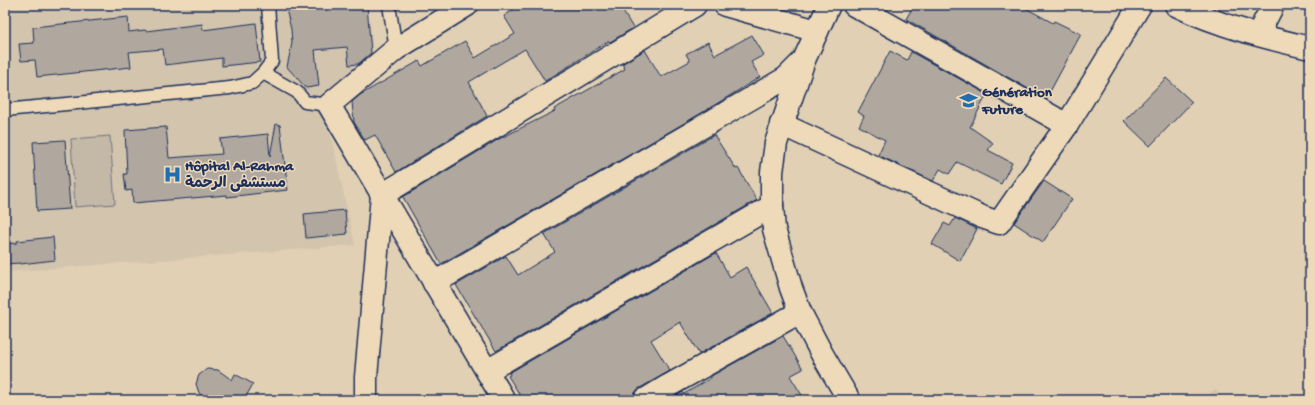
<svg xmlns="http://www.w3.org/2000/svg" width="1315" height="405" viewBox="0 0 1315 405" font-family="'Gochi Hand','Playpen Sans Arabic',sans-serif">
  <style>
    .built { fill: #d2c4ad }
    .green { fill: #c4b8a6; stroke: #707482 }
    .building { fill: #b0a89e; stroke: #1b2f5e }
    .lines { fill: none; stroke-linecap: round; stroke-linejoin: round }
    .lane-casing { stroke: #1b2f5e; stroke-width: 15 }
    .street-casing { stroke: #1b2f5e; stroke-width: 25 }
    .secondary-casing { stroke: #1b2f5e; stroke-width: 25 }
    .lane { stroke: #eedab8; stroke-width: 12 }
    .street { stroke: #eedab8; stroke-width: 22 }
    .secondary { stroke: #eedab8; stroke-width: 22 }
    .labels { text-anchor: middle; stroke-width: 3; stroke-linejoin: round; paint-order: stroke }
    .poi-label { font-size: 15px; font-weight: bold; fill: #1b2f5e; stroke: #eedab8; text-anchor: start }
  </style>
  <rect width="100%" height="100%" fill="#e1d0b3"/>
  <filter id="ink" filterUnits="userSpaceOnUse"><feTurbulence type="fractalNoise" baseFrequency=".025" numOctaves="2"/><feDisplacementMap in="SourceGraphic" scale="8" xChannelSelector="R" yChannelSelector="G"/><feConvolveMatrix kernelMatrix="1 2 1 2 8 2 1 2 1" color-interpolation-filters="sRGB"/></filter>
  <g filter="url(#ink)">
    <g class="built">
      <path d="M5 5H367L374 57 324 104 355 245 5 272Z"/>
      <path d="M1216 389 1223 400H1200Z"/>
    </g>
    <path class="green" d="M110 136 115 204 75 207 71 139Z"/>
    <g class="building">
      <path d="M285 5H367L371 53 358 64 349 65 347 47 315 50 319 86 306 88 287 67 292 43 291 29Z"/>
      <path d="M521 5H619L633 28 610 42 609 41 545 81 525 49 469 82 487 116 396 172 375 135 365 140 354 122 352 102 360 95 419 61 422 66 465 41 475 58 515 34 504 16Z"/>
      <path d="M914 5H1020L1053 23 1054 21 1081 34 1046 99 906 19Z"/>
      <path d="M128 17 129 32 145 30 146 31 202 24 203 30 256 23 260 62 222 66V58L165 65 163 49 129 52 131 67 37 77 35 60 21 61 19 44 34 43 33 27Z"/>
      <path d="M752 35 764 55 751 62 760 77 700 114 441 264 403 197 499 139 555 111 554 109 625 69 622 64 645 50 661 77 690 61 686 54 708 42 715 55Z"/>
      <path d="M890 51 907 60 911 52 987 94 970 127 993 143 988 150 1012 163 1001 184 957 162 949 174 940 169 933 181 878 155 885 140 859 126 864 116 858 112Z"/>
      <path d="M1166 78 1192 102 1150 146 1124 121Z"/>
      <path d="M276 124 280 125 288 190 227 197V195L133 203 132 190 126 191 124 174H127L125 130 166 127 169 158 222 154 220 139 268 134 270 156Z"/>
      <path d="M714 135 736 169 738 168 757 200 496 351 456 285 506 256 518 275 555 252 544 234Z"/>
      <path d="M65 140 70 209 37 211 33 142Z"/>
      <path d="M1044 181 1072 199 1043 242 1014 223Z"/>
      <path d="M345 210 347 234 306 238 304 214Z"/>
      <path d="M955 218 977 229 960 261 932 244 944 223 950 226Z"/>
      <path d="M53 237 55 260 20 264V263L5 264V244L17 243V241Z"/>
      <path d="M716 253 730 277 746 267 773 313 699 354 680 322 651 340 670 371 638 389 634 394 633 400H523L508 376 510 375 509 373Z"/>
      <path d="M783 336 803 369 790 376 805 400H669L683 392 684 394 711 378V376Z"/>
      <path d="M207 369 218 370 232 380 235 374 253 384 244 400H209L203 397 199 393 196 384 199 375Z"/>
    </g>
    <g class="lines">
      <defs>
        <g id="lane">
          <path d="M389 5 396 49"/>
          <path d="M263 73 297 92 305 102 329 105"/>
          <path d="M5 110 230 88 252 83 263 73 272 61 268 5"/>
        </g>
        <g id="street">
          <path d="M467 5 396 49 329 105 504 400"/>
          <path d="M725 5 817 31"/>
          <path d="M854 5 1067 125"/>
          <path d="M1258 34 1273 5"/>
          <path d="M781 124 982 217 999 223 1067 125 1140 5"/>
          <path d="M434 283 786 78 804 60"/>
          <path d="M487 371 772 206"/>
          <path d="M366 400V377L382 195 695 5"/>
          <path d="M645 400 668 386 800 312"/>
        </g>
        <g id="secondary">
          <path d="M829 5 804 60 776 143 772 172V206L774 229 791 288 800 312 822 354 849 400"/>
          <path d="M1176 5C1216 25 1267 38 1310 48"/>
        </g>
      </defs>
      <use href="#lane" class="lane-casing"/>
      <use href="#street" class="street-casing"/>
      <use href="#secondary" class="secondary-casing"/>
      <use href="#lane" class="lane"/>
      <use href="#street" class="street"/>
      <use href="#secondary" class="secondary"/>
    </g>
  </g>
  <defs>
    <symbol id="school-bare" viewBox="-9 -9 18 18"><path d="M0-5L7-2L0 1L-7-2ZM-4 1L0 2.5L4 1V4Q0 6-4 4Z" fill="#1f6fb2" stroke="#eedab8" stroke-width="2.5" paint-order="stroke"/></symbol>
    <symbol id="hospital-bare" viewBox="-9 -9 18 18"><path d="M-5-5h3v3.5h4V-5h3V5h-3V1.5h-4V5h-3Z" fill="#1f6fb2" stroke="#eedab8" stroke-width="2.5" paint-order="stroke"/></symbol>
  </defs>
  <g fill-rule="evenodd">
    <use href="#school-bare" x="956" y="88" width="25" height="25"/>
    <use href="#hospital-bare" x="160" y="162" width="25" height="25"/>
  </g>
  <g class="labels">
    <g class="poi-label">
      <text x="982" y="96">Génération<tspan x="982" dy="17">Future</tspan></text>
      <text x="185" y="170">Hôpital Al-Rahma<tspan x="185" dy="17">مستشفى الرحمة</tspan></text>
    </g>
  </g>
  <rect width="1315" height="405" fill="none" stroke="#eedab8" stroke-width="20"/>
  <rect x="10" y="10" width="1295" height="385" fill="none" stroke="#1b2f5e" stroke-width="1.5" filter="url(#ink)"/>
</svg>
